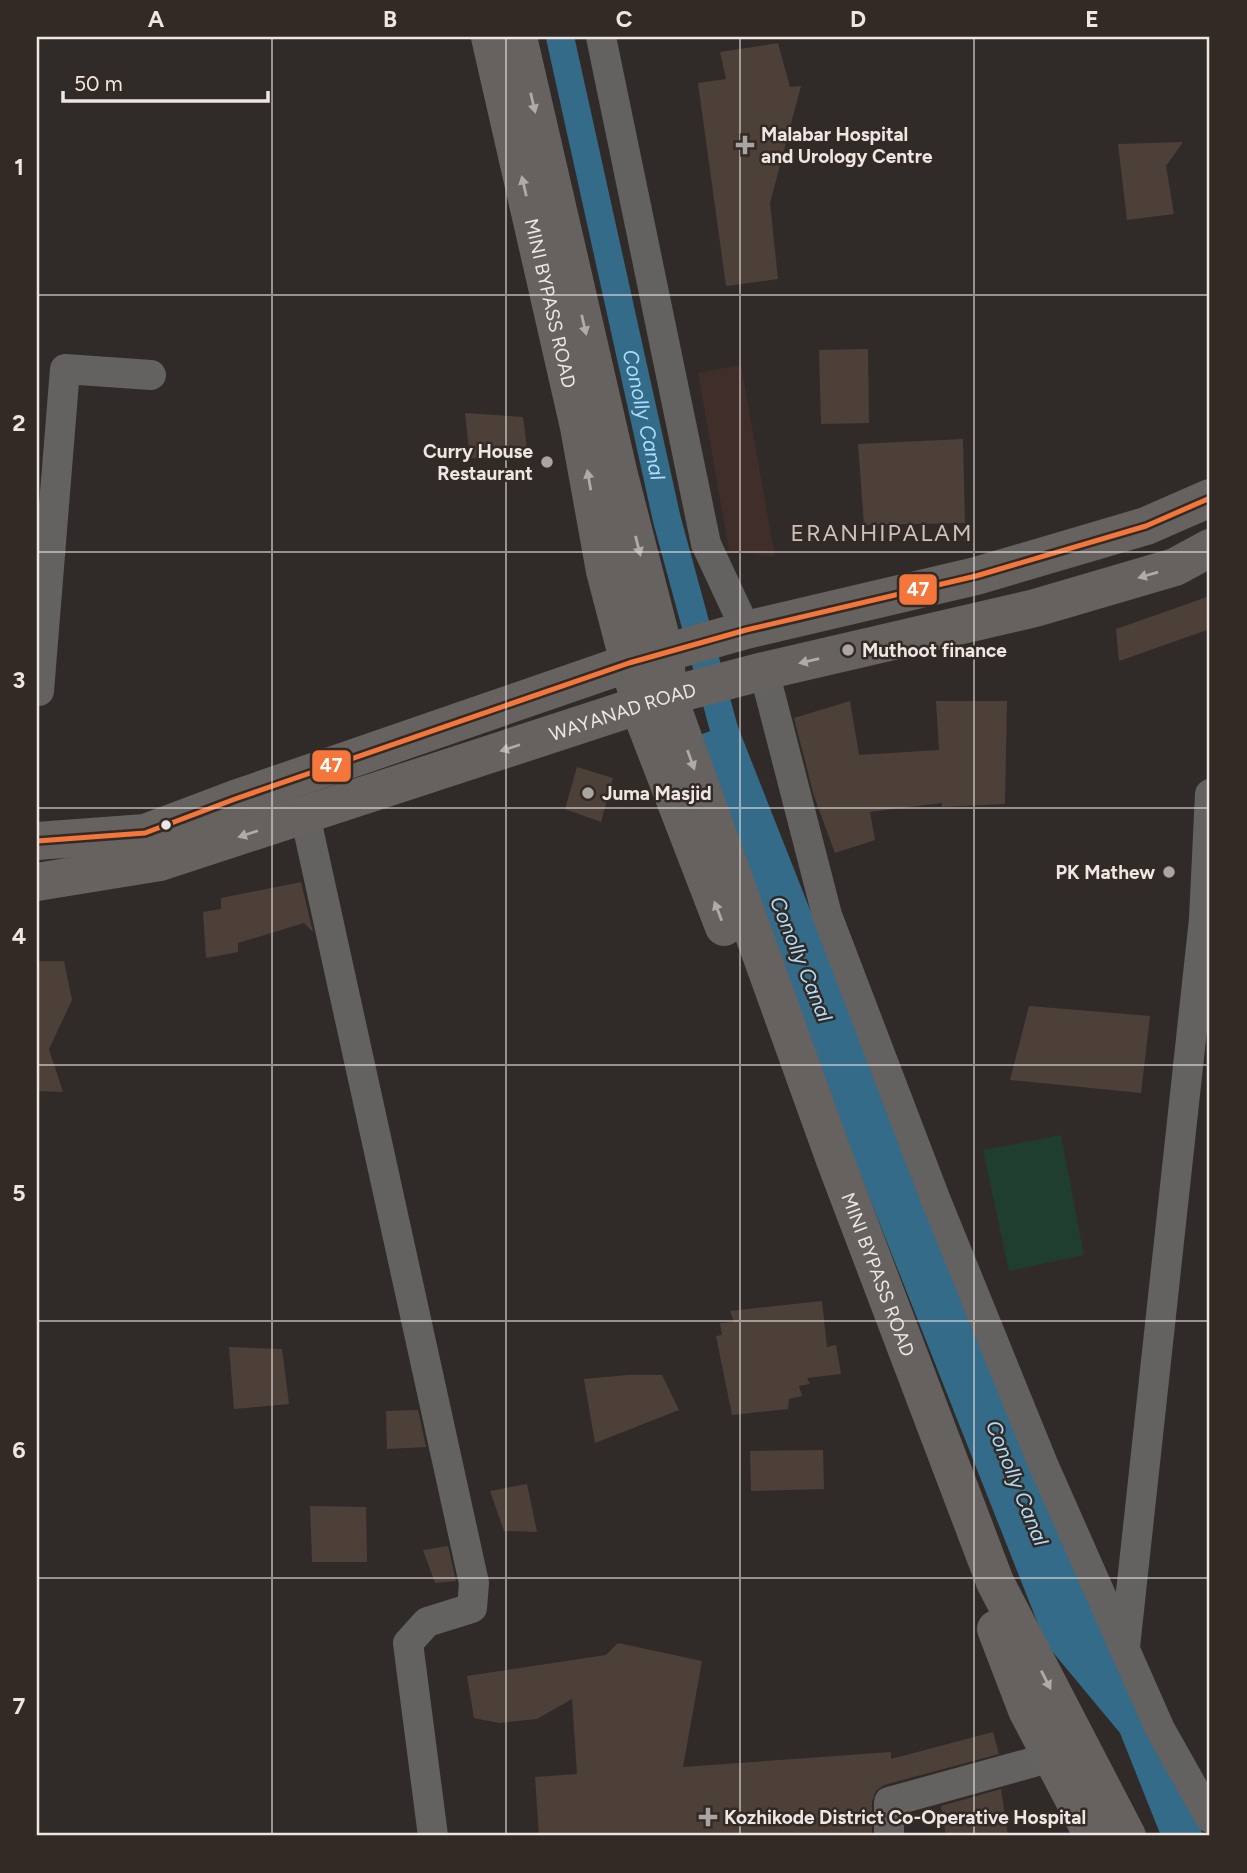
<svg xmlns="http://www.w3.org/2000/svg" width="1247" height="1873" viewBox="0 0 1247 1873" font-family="Figtree,sans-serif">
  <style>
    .medical { fill: #402e2b }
    .green { fill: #203e2d }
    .water { fill: #336b88 }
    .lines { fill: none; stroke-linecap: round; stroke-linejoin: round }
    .canal { stroke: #336b88; stroke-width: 28 }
    .building { fill: #4d4039 }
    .street { stroke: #646161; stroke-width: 30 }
    .primary { stroke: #656260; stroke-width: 38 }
    .bus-1-casing { stroke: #342a25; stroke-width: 10 }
    .bus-1 { stroke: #f5763a; stroke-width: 5 }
    .oneway { fill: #b0aba8 }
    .grid { fill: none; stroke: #ede6e3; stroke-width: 2; stroke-opacity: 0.55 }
    .poi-dot { fill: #aba5a2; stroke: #342a25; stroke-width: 2.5 }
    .bus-dot { fill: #ede6e3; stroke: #342a25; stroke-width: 2.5 }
    .labels { text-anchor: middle; stroke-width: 5; stroke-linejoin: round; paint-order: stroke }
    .poi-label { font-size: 19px; font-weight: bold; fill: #ede6e3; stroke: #342a25; text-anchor: start }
    .street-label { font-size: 19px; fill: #ede6e3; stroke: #342a25 }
    .water-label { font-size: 21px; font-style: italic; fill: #aaddfb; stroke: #342a25 }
    .quarter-label { font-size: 23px; letter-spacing: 2px; fill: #cec1bb; stroke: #342a25 }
    .line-badge { stroke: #342a25; stroke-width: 2.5 }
    .badge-label { font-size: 19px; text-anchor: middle; font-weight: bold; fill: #fff }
    .neatline { fill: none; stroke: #ede6e3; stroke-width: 2.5 }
    .grid-label { font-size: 23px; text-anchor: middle; font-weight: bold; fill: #ede6e3 }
  </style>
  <rect width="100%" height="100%" fill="#302b28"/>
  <path class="medical" d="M741 365 775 557 729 551 698 373Z"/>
  <path class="green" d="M1061 1135 1084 1255 1009 1271 983 1150Z"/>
  <path class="water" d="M736 722 941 1242 1130 1694 1204 1836H1161L1120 1733 1046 1644 688 739Z"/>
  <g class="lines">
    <path class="canal" id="s1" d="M560 37 667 520 733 762"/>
  </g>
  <g class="building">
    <path d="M778 43 790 87 801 86 770 203 778 279 726 286 698 83 726 79 720 52Z"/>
    <path d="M1183 142 1166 166 1174 214 1127 220 1118 144Z"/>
    <path d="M868 349 869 423 821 424 819 350Z"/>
    <path d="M465 413 523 417 528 455 470 458Z"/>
    <path d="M963 439 965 523 864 525 858 444Z"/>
    <path d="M1210 596V629L1119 661 1116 629Z"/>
    <path d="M850 701 859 755 939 750 936 701H1007L1005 804 942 807V803L870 812 875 840 835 853 814 796 794 718Z"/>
    <path d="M577 767 613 778 601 822 565 809Z"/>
    <path d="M301 882 313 932 304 923 238 943V952L206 958 203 912 221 909V898Z"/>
    <path d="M37 961H64L72 1000 49 1049 63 1092 37 1091Z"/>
    <path d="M1029 1006 1150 1016 1141 1093 1010 1080Z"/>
    <path d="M822 1301 827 1347 836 1345 841 1374 807 1378 810 1384 799 1386 802 1396 789 1399 788 1409 732 1415 716 1336 722 1335 720 1323 734 1322 730 1311Z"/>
    <path d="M229 1347 282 1349 289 1404 234 1409Z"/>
    <path d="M628 1375H662L679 1410 595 1443 584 1379Z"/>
    <path d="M418 1410 426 1447 387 1449 386 1411Z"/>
    <path d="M823 1450 824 1489 751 1491 750 1451Z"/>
    <path d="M527 1484 537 1532 504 1531 490 1491Z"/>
    <path d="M310 1506 366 1507 367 1562H312Z"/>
    <path d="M448 1546 456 1581 435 1583 423 1550Z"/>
    <path d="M618 1643 702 1661 683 1767 891 1752V1759L993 1732 999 1754 884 1785 876 1791 872 1801V1836H539L535 1777 577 1774 572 1699 537 1719 499 1723 474 1718 467 1676 606 1655Z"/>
    <path d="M1001 1789 1008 1836H946L941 1806Z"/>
  </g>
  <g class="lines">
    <g class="street">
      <path d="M601 37 706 544 746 630"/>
      <path d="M764 671 827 915 935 1198 1043 1464 1160 1729 1210 1818"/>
      <path d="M37 691H39L65 369 151 375"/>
      <path d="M305 815 474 1583 472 1608 427 1622 408 1643 433 1836"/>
      <path d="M1125 1647 1204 919 1210 794"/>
      <path d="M889 1836V1802L1052 1757"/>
    </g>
    <g class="primary">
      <path id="s2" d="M490 37 579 427 605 571 629 663 645 722 724 927"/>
      <path id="s3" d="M518 37 619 475 665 654 668 696 835 1160 995 1582 1127 1836"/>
      <path d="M37 841 145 833 235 799 629 663 746 630 976 576 1146 526 1210 498"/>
      <path id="s4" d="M37 882 160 862 668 696 764 671 1035 608 1175 567 1210 548"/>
      <path d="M996 1629 1027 1710 1093 1836"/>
    </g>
    <defs>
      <path id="bus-1" d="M37 841 145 833 235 799 629 663 746 630 976 576 1146 526 1210 498"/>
    </defs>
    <use href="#bus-1" class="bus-1-casing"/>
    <use href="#bus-1" class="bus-1"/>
  </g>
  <defs><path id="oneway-solid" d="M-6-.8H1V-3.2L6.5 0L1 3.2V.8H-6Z" transform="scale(1.75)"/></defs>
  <g class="oneway">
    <use href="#oneway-solid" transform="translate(533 103) rotate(77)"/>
    <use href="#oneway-solid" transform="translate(524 186) rotate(-103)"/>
    <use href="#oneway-solid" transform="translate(584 325) rotate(77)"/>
    <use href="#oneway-solid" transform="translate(589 480) rotate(-100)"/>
    <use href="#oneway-solid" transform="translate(638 546) rotate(76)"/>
    <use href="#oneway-solid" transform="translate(1148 575) rotate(164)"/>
    <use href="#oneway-solid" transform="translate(809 661) rotate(167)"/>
    <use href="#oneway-solid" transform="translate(510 748) rotate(162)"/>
    <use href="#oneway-solid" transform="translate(691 760) rotate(70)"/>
    <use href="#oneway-solid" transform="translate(248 834) rotate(162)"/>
    <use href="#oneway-solid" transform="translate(718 911) rotate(-111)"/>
    <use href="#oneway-solid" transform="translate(1046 1680) rotate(63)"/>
  </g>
  <path class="grid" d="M272 37V1836M506 37V1836M740 37V1836M974 37V1836M37 295H1210M37 552H1210M37 808H1210M37 1065H1210M37 1321H1210M37 1578H1210"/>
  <g class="poi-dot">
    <path d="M741.5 134.5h7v7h7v7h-7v7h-7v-7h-7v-7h7z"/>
    <circle cx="547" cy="462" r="7"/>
    <circle cx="848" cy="650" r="7"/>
    <circle cx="588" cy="793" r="7"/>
    <circle cx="1169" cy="872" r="7"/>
    <path d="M704.5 1806.5h7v7h7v7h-7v7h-7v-7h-7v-7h7z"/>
  </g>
  <circle class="bus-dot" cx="166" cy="825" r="6"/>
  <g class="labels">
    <g class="poi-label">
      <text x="761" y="141">Malabar Hospital<tspan x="761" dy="22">and Urology Centre</tspan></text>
      <text x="533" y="458" text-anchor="end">Curry House<tspan x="533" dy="22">Restaurant</tspan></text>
      <text x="862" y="657">Muthoot finance</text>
      <text x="602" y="800">Juma Masjid</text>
      <text x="1155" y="879" text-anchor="end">PK Mathew</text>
      <text x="724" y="1824">Kozhikode District Co-Operative Hospital</text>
    </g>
    <g class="street-label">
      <text dy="7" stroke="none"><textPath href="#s2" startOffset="273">MINI BYPASS ROAD</textPath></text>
      <text dy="7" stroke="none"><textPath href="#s4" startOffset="611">WAYANAD ROAD</textPath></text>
      <text dy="7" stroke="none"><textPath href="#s3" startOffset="1292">MINI BYPASS ROAD</textPath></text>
    </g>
    <g class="water-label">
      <text dy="7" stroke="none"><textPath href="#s1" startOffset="387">Conolly Canal</textPath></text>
      <text transform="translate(801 959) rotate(68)" y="7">Conolly Canal</text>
      <text transform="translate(1017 1483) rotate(68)" y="7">Conolly Canal</text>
    </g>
    <g class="quarter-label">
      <text x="882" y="541">ERANHIPALAM</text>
    </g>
  </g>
  <g class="line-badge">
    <rect x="898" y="573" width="40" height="33" rx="7" fill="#f5763a"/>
    <rect x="311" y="749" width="41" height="34" rx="7" fill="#f5763a"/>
  </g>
  <g class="badge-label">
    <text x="918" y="596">47</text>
    <text x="331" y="772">47</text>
  </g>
  <rect width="1247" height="1873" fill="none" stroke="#342a25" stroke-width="77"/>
  <path d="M63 91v10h205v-10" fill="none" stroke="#ede6e3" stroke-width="3.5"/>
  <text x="74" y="91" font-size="21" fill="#ede6e3" stroke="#342a25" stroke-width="5" paint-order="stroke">50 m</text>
  <rect x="38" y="38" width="1170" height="1796" class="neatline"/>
  <g class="grid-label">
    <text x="156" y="27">A</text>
    <text x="390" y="27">B</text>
    <text x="624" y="27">C</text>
    <text x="858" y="27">D</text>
    <text x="1092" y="27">E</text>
    <text x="19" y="175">1</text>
    <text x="19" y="431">2</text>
    <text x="19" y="688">3</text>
    <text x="19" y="944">4</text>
    <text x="19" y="1201">5</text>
    <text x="19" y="1458">6</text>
    <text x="19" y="1714">7</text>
  </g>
</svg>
